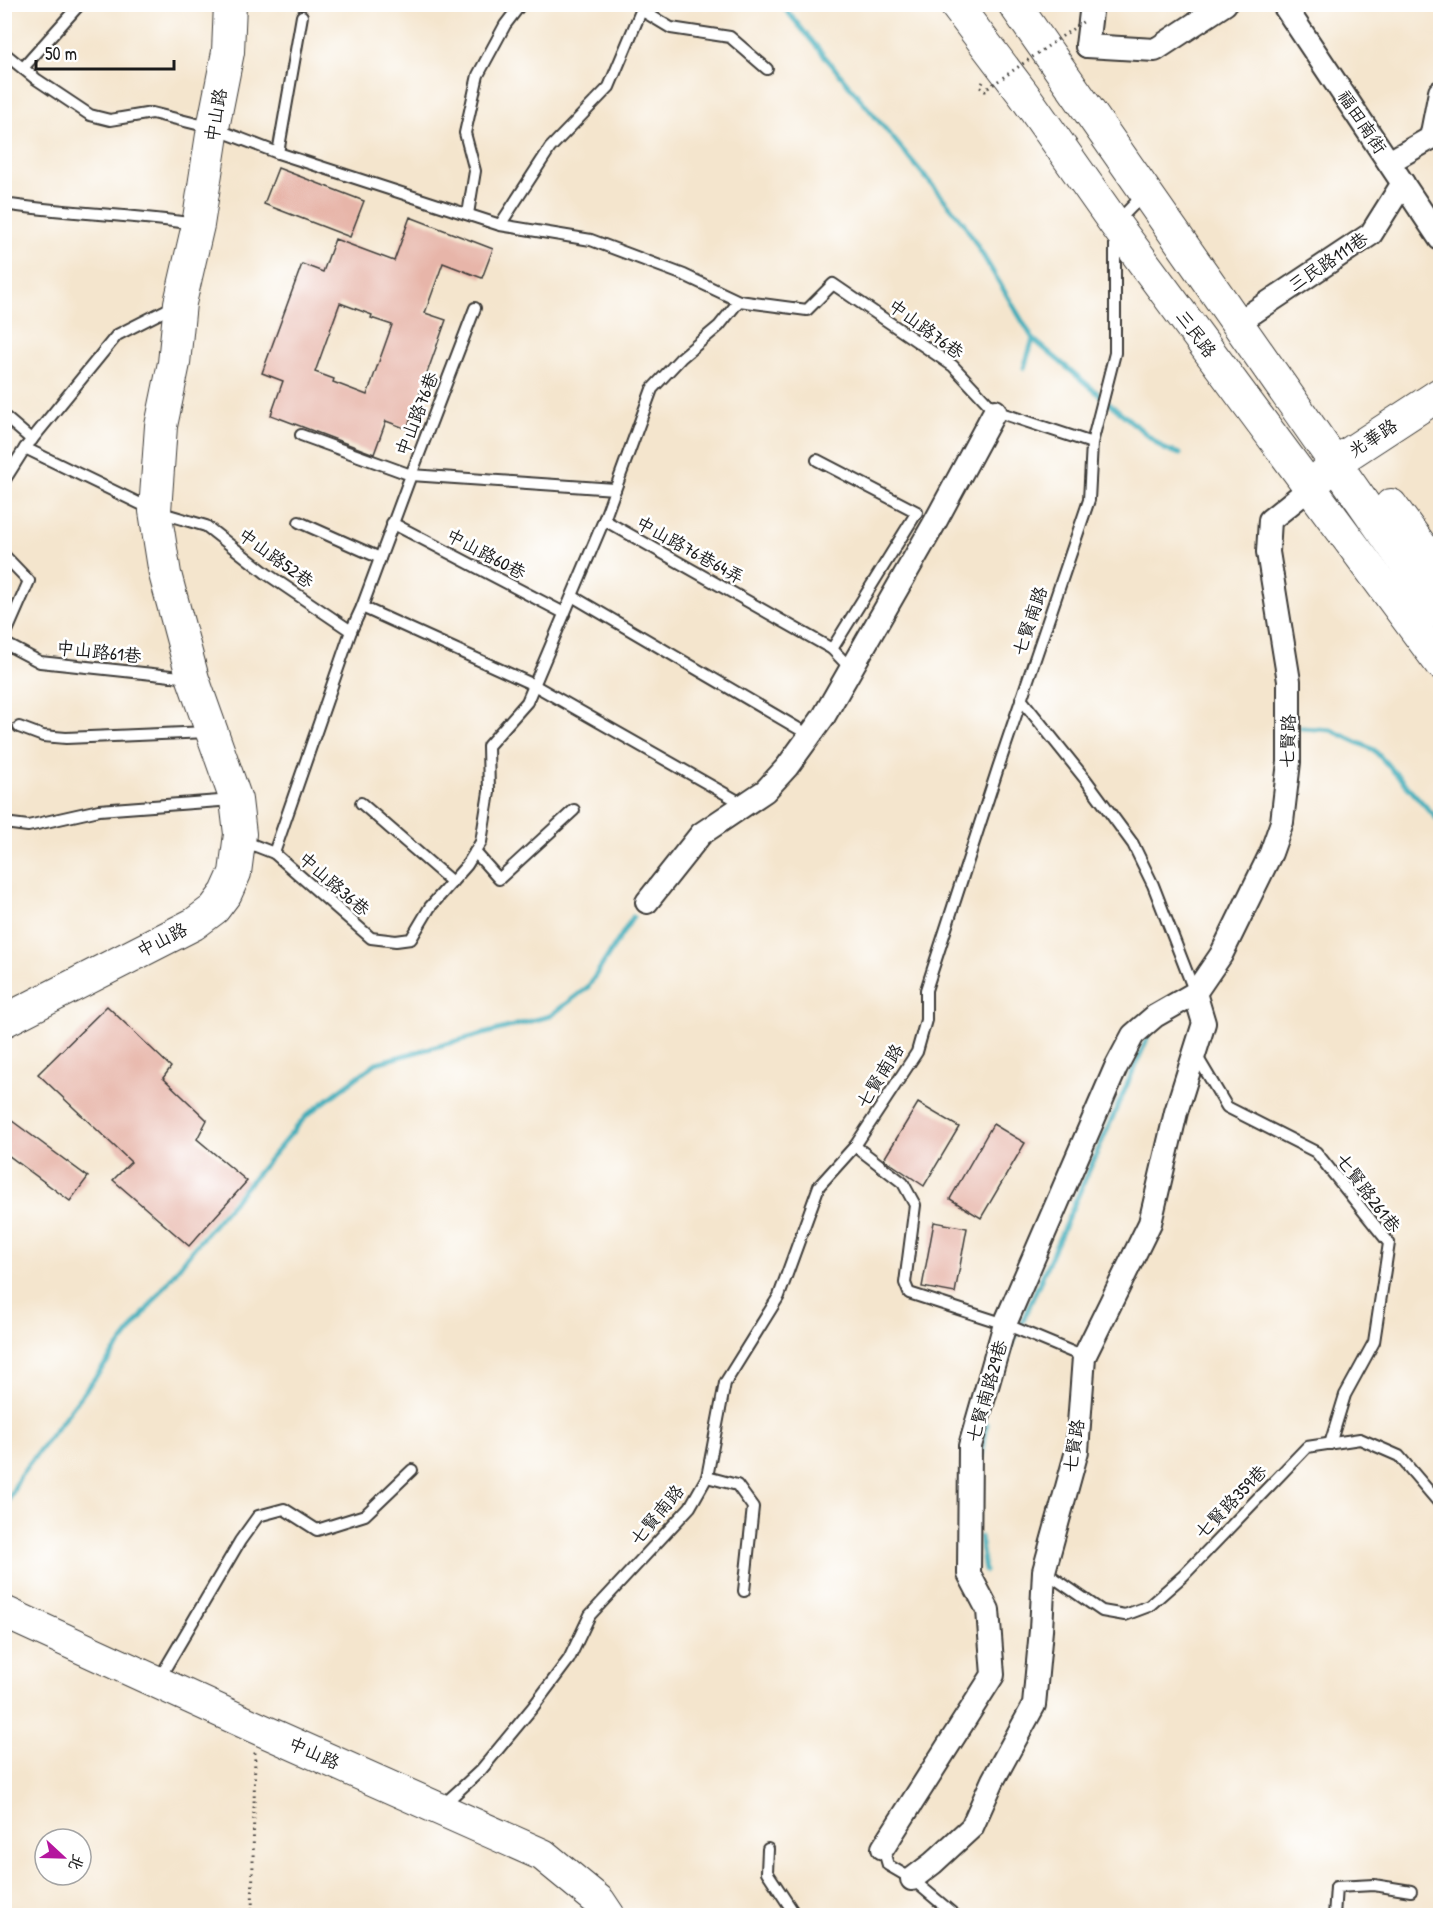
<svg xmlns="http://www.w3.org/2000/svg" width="1445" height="1920" viewBox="0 0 1445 1920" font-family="'Patrick Hand','LXGW WenKai TC',sans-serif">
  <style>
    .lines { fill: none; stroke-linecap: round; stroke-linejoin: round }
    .stream { stroke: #3babb8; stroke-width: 5 }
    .building { fill: #e7b5a9; fill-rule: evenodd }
    .lane-casing { stroke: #3c3a37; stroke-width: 14 }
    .street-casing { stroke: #3c3a37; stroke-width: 26 }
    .secondary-casing { stroke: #3c3a37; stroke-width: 34 }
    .path { stroke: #3c3a37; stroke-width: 3; stroke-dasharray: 1.5 4.5; stroke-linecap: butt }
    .lane { stroke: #fff; stroke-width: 10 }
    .street { stroke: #fff; stroke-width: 22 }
    .secondary { stroke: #fff; stroke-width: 32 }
    .path-bridge { stroke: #3c3a37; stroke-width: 3; stroke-dasharray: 1.5 4.5; stroke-linecap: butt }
    .labels { text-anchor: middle; stroke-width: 5; stroke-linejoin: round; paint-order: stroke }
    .street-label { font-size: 18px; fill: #1c1c1c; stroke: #fff }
  </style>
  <rect width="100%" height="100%" fill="#fff"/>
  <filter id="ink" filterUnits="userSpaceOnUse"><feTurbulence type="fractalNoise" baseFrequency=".0167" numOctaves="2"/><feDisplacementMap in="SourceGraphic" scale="12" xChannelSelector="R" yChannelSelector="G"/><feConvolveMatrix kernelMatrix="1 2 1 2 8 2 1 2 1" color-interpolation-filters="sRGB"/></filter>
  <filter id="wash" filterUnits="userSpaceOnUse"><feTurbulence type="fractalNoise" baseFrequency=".008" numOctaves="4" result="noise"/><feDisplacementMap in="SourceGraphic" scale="24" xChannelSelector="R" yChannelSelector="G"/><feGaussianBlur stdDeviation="1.35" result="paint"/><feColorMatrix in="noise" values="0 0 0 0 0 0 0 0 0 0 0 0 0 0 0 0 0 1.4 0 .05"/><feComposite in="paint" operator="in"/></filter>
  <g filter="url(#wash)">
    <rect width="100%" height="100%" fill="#f4e5cd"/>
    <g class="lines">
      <g class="stream">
        <path d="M781 4 963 222 1033 339 1024 368"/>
        <path d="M1033 339 1164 449 1180 454"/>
        <path d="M1301 728 1331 730 1374 750 1440 822"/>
        <path d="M1005 1361 1148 1037"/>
        <path d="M980 1468 987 1424"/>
        <path d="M4 1510 20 1476 193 1249 307 1115 376 1063 550 1016 588 987 633 917"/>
        <path d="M980 1537 985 1571"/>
      </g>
    </g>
    <g id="blocks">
      <g class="building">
        <path d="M278 168 364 201 350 237 264 204Z"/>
        <path d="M410 217 493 249 482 278 443 263 425 313 446 320 407 429 386 421 374 454 271 415 283 381 262 373 302 264 323 272 335 239 394 261ZM340 303 372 315 371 318 392 325 367 395 333 382 334 379 315 372Z"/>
        <path d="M107 1006 171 1067 163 1078 207 1120 197 1139 247 1181 189 1246 113 1180 131 1162 38 1074Z"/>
        <path d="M918 1103 959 1127 924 1186 884 1159Z"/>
        <path d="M4 1115 88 1177 70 1201 4 1152Z"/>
        <path d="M993 1124 1025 1143 981 1218 950 1199Z"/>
        <path d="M934 1222 967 1228 955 1293 922 1287Z"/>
      </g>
    </g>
  </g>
  <g filter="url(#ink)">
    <use href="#blocks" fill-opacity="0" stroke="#3c3a37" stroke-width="1.5"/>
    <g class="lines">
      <defs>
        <g id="lane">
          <path d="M641 10 671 28 730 37 767 69"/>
          <path d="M4 53 36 79 90 115 110 120 152 113 213 128 278 153 500 225 591 240 684 275 739 301 719 326 681 358 652 389 604 520 527 702 488 746 489 792 481 842 467 865 430 907 411 939 396 941 371 938 274 853 351 631 362 607 411 475 301 435"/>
          <path d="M23 68 80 4"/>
          <path d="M278 153 302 16"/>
          <path d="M4 204C68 214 132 214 195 224"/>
          <path d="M468 214 475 171 465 133 478 75 505 25 521 4"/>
          <path d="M1116 223 1143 195"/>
          <path d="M500 225 550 148 609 87 644 4"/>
          <path d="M739 301 807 310 833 284 953 366 995 411 1092 443"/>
          <path d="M475 308 411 475 615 489"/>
          <path d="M4 416 32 440"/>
          <path d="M25 448 155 511 206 526 267 574 351 631"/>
          <path d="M817 460 917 512 832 649"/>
          <path d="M4 481 25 448 117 335 174 306"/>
          <path d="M604 520 832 649 851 669"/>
          <path d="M299 522 380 558"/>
          <path d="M392 523 564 613"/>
          <path d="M4 555 29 581 4 638"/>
          <path d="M572 596 811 736"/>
          <path d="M362 607 534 685 745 805"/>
          <path d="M4 643 40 662 190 678"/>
          <path d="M1021 699 1086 780 1133 844 1153 885 1195 993"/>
          <path d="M19 727 43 736 66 738 208 732"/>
          <path d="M361 803 452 882"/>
          <path d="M4 823 28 826 99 810 233 800"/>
          <path d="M243 841 274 853"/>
          <path d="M475 852 499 879 574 810"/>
          <path d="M1195 1053 1227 1107 1316 1152 1389 1243 1374 1342 1345 1395 1330 1444"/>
          <path d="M855 1146 903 1183 915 1205 905 1283 909 1293 1005 1324 1084 1357"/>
          <path d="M707 1477 737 1485 753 1507 744 1591"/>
          <path d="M1044 1571 1102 1611 1125 1615 1149 1606 1183 1576 1307 1447 1360 1439 1399 1456 1440 1504"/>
          <path d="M159 1679 240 1541 258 1516 284 1509 317 1530 365 1515 412 1470"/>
          <path d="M442 1806 481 1770 533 1707 569 1659 590 1615 690 1507 707 1477 725 1383 779 1296 819 1186 855 1146 917 1052 926 1020V990L998 768 1089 500 1092 443 1115 353V238"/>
          <path d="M883 1848 888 1865 912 1879 956 1916"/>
          <path d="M768 1849 767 1872 792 1910 788 1916"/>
          <path d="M1334 1916 1336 1887 1374 1885 1411 1891"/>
        </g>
        <g id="street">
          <path d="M1283 4 1440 239"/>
          <path d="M1087 46 1155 50 1225 4"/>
          <path d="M1087 46 1092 4"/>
          <path d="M1431 138 1440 92"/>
          <path d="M1389 162 1431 138 1440 135"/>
          <path d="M1236 324 1371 234 1403 183"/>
          <path d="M647 902 701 834 765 791 787 767 824 716 934 524 995 411"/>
          <path d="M883 1848 993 1675 988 1610 969 1574 970 1446 1005 1324 1116 1067 1133 1035 1155 1016 1195 993 1221 955 1271 853 1282 822 1289 762V681L1268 552 1270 520 1310 488"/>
          <path d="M912 1879 933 1863 972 1827 993 1780 1034 1705 1041 1630 1044 1571 1077 1451 1084 1357 1150 1223 1176 1112 1204 1023 1195 993"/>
        </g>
        <g id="secondary">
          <path d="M955 4 1024 95 1115 224 1440 663"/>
          <path d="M1014 4 1440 613"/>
          <path d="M1321 477 1336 462 1440 394"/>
          <path d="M1391 505 1440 572"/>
          <path d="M4 1021 194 924 214 909 226 893 235 873 240 834 236 800 193 679 165 574 155 511 161 426 174 363 180 303 198 225 213 128 228 52 230 4"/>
          <path d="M4 1612 255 1727 543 1855 599 1901 609 1916"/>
        </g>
      </defs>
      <use href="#lane" class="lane-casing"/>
      <use href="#street" class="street-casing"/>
      <use href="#secondary" class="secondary-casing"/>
      <g class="path">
        <path d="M983 82 980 87 985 91 989 90"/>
        <path d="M252 1916 255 1752"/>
      </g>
      <use href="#lane" class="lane"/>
      <use href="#street" class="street"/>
      <use href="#secondary" class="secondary"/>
      <path class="path-bridge" d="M988 88 1084 21"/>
    </g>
  </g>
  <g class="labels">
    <g class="street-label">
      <text transform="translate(216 115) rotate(-80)" y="6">中山路</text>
      <text transform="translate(1362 122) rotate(56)" y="6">福田南街</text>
      <text transform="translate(1328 262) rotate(-34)" y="6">三民路111巷</text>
      <text transform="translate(926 329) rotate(36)" y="6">中山路76巷</text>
      <text transform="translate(1196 334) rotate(53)" y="6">三民路</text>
      <text transform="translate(417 414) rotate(-69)" y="6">中山路76巷</text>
      <text transform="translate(1373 438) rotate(-33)" y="6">光華路</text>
      <text transform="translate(690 550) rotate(29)" y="6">中山路76巷64弄</text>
      <text transform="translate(486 554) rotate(28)" y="6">中山路60巷</text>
      <text transform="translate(276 558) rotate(36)" y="6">中山路52巷</text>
      <text transform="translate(1030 621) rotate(-71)" y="6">七賢南路</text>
      <text transform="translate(99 652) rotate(6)" y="6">中山路61巷</text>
      <text transform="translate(1288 741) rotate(-88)" y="6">七賢路</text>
      <text transform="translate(334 884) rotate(41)" y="6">中山路36巷</text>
      <text transform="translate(162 940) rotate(-27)" y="6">中山路</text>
      <text transform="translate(880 1076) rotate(-58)" y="6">七賢南路</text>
      <text transform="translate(1368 1193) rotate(53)" y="6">七賢路261巷</text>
      <text transform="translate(987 1391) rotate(-74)" y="6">七賢南路29巷</text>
      <text transform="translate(1074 1446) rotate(-81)" y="6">七賢路</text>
      <text transform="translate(1231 1502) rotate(-46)" y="6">七賢路359巷</text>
      <text transform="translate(657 1515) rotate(-50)" y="6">七賢南路</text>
      <text transform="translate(314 1753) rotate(24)" y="6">中山路</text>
    </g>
  </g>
  <rect width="1445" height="1920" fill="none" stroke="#fff" stroke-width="24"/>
  <g transform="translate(63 1857) rotate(112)"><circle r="28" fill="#ffffff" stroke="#a4a4a4" stroke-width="1.5"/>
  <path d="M0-4.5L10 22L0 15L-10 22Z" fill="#b5179e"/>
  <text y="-9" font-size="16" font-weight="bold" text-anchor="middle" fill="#1c1c1c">北</text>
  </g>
  <path d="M36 60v9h138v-9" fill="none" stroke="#1c1c1c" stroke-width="3"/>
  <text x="45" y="60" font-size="18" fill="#1c1c1c" stroke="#ffffff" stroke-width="4.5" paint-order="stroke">50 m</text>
</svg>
